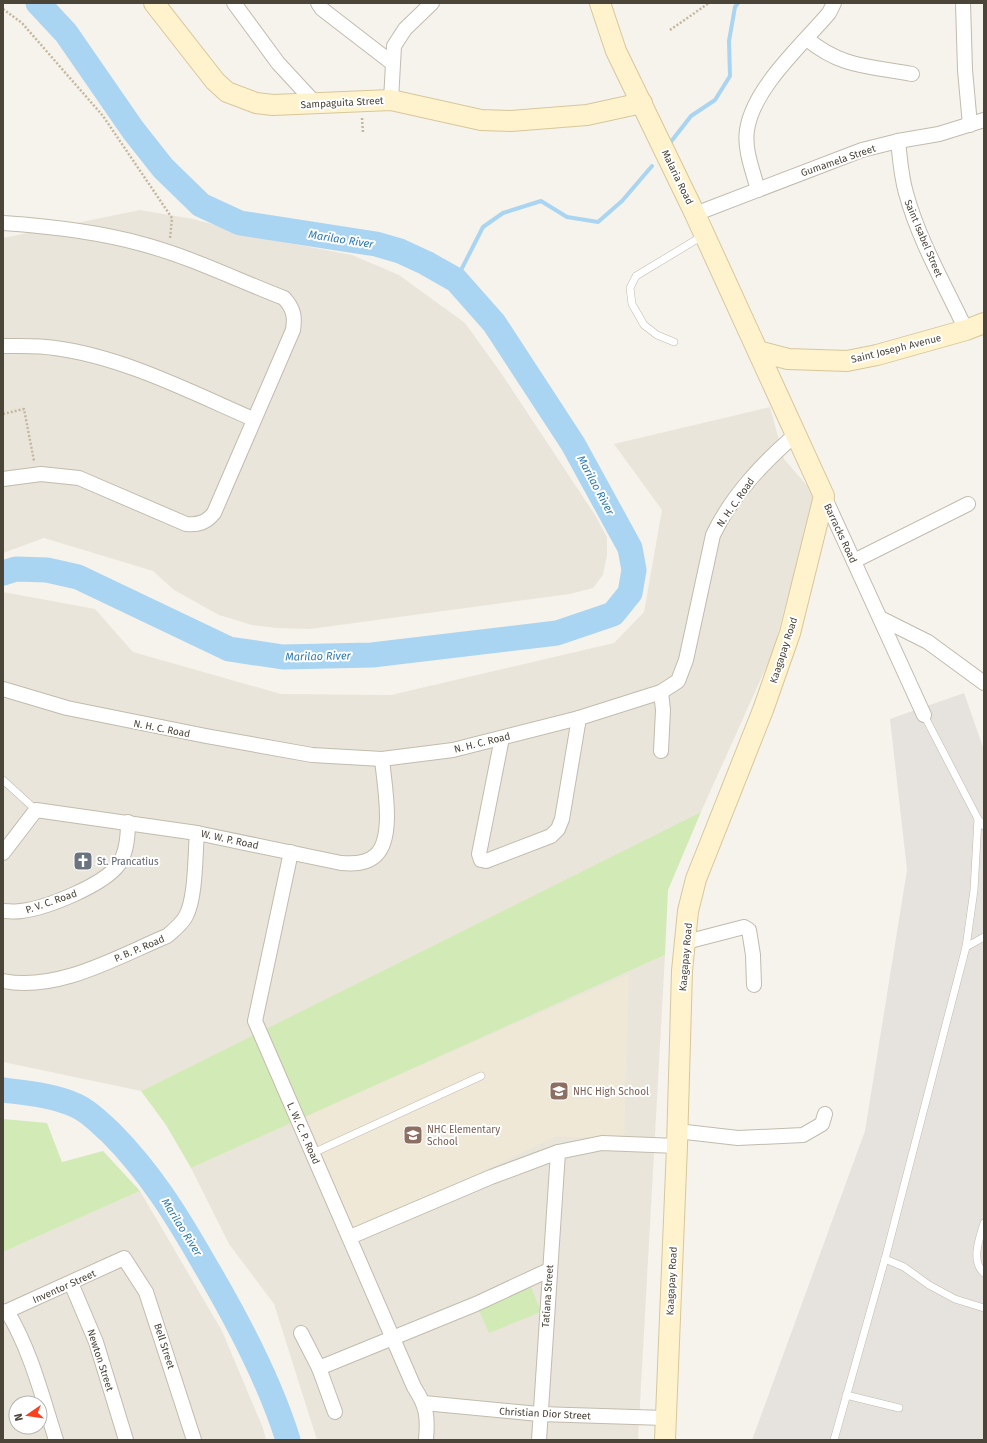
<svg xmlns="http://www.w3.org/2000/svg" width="987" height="1443" viewBox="0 0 987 1443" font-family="'Fira Sans',sans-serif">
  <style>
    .residential { fill: #eae5da; fill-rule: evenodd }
    .industrial { fill: #e6e2dd }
    .education { fill: #efe8d6 }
    .green { fill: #d2eab5 }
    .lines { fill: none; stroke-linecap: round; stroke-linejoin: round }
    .stream { stroke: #a9d4f2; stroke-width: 4 }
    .river { stroke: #a9d4f2; stroke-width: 25 }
    .lane-casing { stroke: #c2bbae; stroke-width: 8 }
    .street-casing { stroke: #c2bbae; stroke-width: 16 }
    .secondary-casing { stroke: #d6c79b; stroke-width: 22 }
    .path { stroke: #c4b79f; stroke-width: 2.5; stroke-dasharray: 2 2; stroke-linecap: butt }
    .lane { stroke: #fff; stroke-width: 7 }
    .street { stroke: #fff; stroke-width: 14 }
    .secondary { stroke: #fff3cd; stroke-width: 20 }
    .labels { text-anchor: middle; stroke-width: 4; stroke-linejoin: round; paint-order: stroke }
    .street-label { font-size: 10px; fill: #4b4439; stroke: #fff }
    .worship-label { font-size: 10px; fill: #5b616d; stroke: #fff; text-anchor: start }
    .education-label { font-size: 10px; fill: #785e54; stroke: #fff; text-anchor: start }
    .water-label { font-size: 11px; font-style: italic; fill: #2e7ab2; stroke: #fff }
  </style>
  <rect width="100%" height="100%" fill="#f6f3ec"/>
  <g class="residential">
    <path d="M140 210 193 219 267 239 352 255 399 275 465 323 501 373 595 515 607 537V555L603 575 593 588 570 594 310 629 276 628 252 625 219 615 174 590 153 571 44 538 3 553V238Z"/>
    <path d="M770 407 784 459 816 496 772 654 701 812 141 1091 3 1062V592L95 609 133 652 281 694 391 695 614 643 644 612 662 510 614 444Z"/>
    <path d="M665 955 638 1440H317L274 1304 229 1244 191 1168Z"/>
    <path d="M140 1191 222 1331 263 1428 266 1440H3V1252ZM16 1403H40V1427H16Z"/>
  </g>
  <path class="industrial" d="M964 693 984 750V1440H752L865 1131 907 870 890 719Z"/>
  <path class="education" d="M629 974 624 1137H555L355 1232 303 1117Z"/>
  <g class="green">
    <path d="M701 812 668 890 665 955 191 1168 166 1125 141 1091Z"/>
    <path d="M3 1119 47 1123 62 1162 103 1151 140 1191 3 1252Z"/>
    <path d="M530 1284 541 1312 489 1333 477 1306Z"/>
  </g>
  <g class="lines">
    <g class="stream">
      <path d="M670 143 691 116 715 100 730 76 729 41 735 7 738 3"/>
      <path d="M456 280 483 227 503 213 541 201 567 217 598 222 622 201 652 166"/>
    </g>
    <g class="river">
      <path d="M3 573 16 569 47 570 78 577 229 649 283 657 372 655 557 633 613 614 630 593 634 570 630 548 573 444 494 323 456 280 426 263 400 251 376 244 240 223 201 205 163 168 133 130 66 33 38 3"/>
      <path d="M3 1090C27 1093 54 1095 77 1106 90 1112 100 1123 110 1132 150 1172 177 1216 205 1265 237 1319 269 1379 288 1440"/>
    </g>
    <defs>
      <g id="lane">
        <path d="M674 342 657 335 644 325 632 304 630 288 636 276 704 235"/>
        <path d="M924 715 978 819"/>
        <path d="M3 780 36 810"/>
        <path d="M966 947 984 937"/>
        <path d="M313 1153 481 1076"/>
        <path d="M984 1223C980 1237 970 1261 984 1273"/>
        <path d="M885 1259 904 1267 929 1285 955 1299 984 1308"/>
        <path d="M846 1395 899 1408"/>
        <path d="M834 1440 885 1259 966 947 974 890 978 819 984 826"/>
      </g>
      <g id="street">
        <path d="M234 3 278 63 315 103"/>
        <path d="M318 3 322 9 392 63"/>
        <path d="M963 3 965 70 970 125"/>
        <path d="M807 39C842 68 870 66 912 74"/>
        <path d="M391 100 394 46 405 29 432 3"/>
        <path d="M898 141C900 158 901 176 906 193 919 241 945 285 966 330"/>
        <path d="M758 190C753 171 744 150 747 130 753 88 802 45 829 13L834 3"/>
        <path d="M695 214 862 150 898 141 939 134 984 120"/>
        <path d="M3 223C47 226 99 232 142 244 191 257 237 280 284 298 294 309 295 317 293 330L214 513C206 523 198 525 186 524L79 478 41 474 3 479"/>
        <path d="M3 346C20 346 38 345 55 348 123 357 191 392 253 419"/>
        <path d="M824 496 924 715"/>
        <path d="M854 561 968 504"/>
        <path d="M880 618 928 642 984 683"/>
        <path d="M3 689 67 708 206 736 312 755 382 759 453 750 579 718 661 692 678 681 686 660 713 535C732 495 763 463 796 434"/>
        <path d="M502 738 479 854 481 860 486 861 551 836 558 829 562 819 579 718"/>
        <path d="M661 751 663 710 661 692"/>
        <path d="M291 852 255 1021 414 1387C427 1407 428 1416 426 1440"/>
        <path d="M3 853 36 810 197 833 341 863C353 864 367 864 376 855 395 837 384 783 382 759"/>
        <path d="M3 911C9 911 15 912 21 911 47 908 104 885 119 864 127 852 128 836 128 822"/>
        <path d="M686 942 744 927 749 930 753 955 754 985"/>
        <path d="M3 981C58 992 117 957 167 936 174 930 182 924 186 916 196 897 195 855 197 833"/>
        <path d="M677 1131 738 1138 803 1135 822 1124 825 1114"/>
        <path d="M350 1237 491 1177 558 1152 602 1143 677 1146"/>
        <path d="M71 1283 96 1342 126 1440"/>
        <path d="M7 1311C31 1351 42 1396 56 1440"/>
        <path d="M3 1313 124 1258 146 1292 194 1440"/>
        <path d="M301 1333 319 1368 476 1304 549 1270"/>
        <path d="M319 1368 335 1412"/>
        <path d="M424 1403 539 1414 665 1418"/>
        <path d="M539 1440 558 1152"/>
      </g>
      <g id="secondary">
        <path d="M154 3 215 81 227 92 256 103 273 105 391 100 481 120 511 121 587 115 642 103"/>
        <path d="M600 3 616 51 695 214 824 496 790 633 763 710 696 879 688 911 682 971 677 1146 665 1440"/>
        <path d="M758 351 788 359 847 361 877 355 966 330 984 323"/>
      </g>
    </defs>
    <use href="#lane" class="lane-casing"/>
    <use href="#street" class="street-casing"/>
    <use href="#secondary" class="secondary-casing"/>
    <g class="path">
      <path d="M3 9 22 23 103 116 172 218 170 238"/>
      <path d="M670 30 709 3"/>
      <path d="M362 118 363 133"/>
      <path d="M3 414 24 409 34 461"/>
    </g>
    <use href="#lane" class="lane"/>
    <use href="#street" class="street"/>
    <use href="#secondary" class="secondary"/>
  </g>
  <defs>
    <symbol id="church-square" viewBox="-11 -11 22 22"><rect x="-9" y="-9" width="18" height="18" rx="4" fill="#6b7280" stroke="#fff"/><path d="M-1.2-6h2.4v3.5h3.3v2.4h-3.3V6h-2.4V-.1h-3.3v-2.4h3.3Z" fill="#fff"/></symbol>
    <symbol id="school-square" viewBox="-11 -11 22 22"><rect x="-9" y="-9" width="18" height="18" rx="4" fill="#8d6e63" stroke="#fff"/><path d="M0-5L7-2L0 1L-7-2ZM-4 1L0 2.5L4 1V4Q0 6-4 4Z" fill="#fff"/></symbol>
  </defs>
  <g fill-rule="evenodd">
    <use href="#church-square" x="72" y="850" width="22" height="22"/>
    <use href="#school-square" x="548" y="1080" width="22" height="22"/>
    <use href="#school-square" x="402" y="1124" width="22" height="22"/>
  </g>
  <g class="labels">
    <g class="street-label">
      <text transform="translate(342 102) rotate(-3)" y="4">Sampaguita Street</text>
      <text transform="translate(838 160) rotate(-19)" y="4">Gumamela Street</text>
      <text transform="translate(678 177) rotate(64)" y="4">Malaria Road</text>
      <text transform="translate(924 238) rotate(67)" y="4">Saint Isabel Street</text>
      <text transform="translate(896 348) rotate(-14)" y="4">Saint Joseph Avenue</text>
      <text transform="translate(735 502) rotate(-55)" y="4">N. H. C. Road</text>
      <text transform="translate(841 533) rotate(65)" y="4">Barracks Road</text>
      <text transform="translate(783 650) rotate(-72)" y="4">Kaagapay Road</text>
      <text transform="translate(162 728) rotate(11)" y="4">N. H. C. Road</text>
      <text transform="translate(482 742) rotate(-14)" y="4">N. H. C. Road</text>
      <text transform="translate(230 839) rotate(12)" y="4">W. W. P. Road</text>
      <text transform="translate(51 901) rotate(-19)" y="4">P. V. C. Road</text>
      <text transform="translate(139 948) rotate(-23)" y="4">P. B. P. Road</text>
      <text transform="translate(685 957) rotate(-85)" y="4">Kaagapay Road</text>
      <text transform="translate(304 1133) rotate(66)" y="4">L. W. C. P. Road</text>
      <text transform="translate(671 1281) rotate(-87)" y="4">Kaagapay Road</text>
      <text transform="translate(64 1286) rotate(-24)" y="4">Inventor Street</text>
      <text transform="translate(547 1296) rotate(-86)" y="4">Tatiana Street</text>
      <text transform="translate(165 1346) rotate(72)" y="4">Bell Street</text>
      <text transform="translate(101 1360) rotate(72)" y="4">Newton Street</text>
      <text transform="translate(545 1413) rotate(3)" y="4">Christian Dior Street</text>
    </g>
    <g class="worship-label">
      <text x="97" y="865">St. Prancatius</text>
    </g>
    <g class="education-label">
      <text x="573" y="1095">NHC High School</text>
      <text x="427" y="1133">NHC Elementary<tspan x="427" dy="12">School</tspan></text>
    </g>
    <g class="water-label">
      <text transform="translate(341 239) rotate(9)" y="4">Marilao River</text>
      <text transform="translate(596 485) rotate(62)" y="4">Marilao River</text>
      <text transform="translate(318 656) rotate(-1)" y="4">Marilao River</text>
      <text transform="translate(182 1227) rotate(58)" y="4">Marilao River</text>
    </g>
  </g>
  <rect width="987" height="1443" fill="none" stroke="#4b4439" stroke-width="8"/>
  <g transform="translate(28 1415) rotate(257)"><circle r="19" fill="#ffffff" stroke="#b7b4b0"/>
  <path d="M0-3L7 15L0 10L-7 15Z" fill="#fc3f1d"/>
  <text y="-6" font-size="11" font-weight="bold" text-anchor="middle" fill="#4b4439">N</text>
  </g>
</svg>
